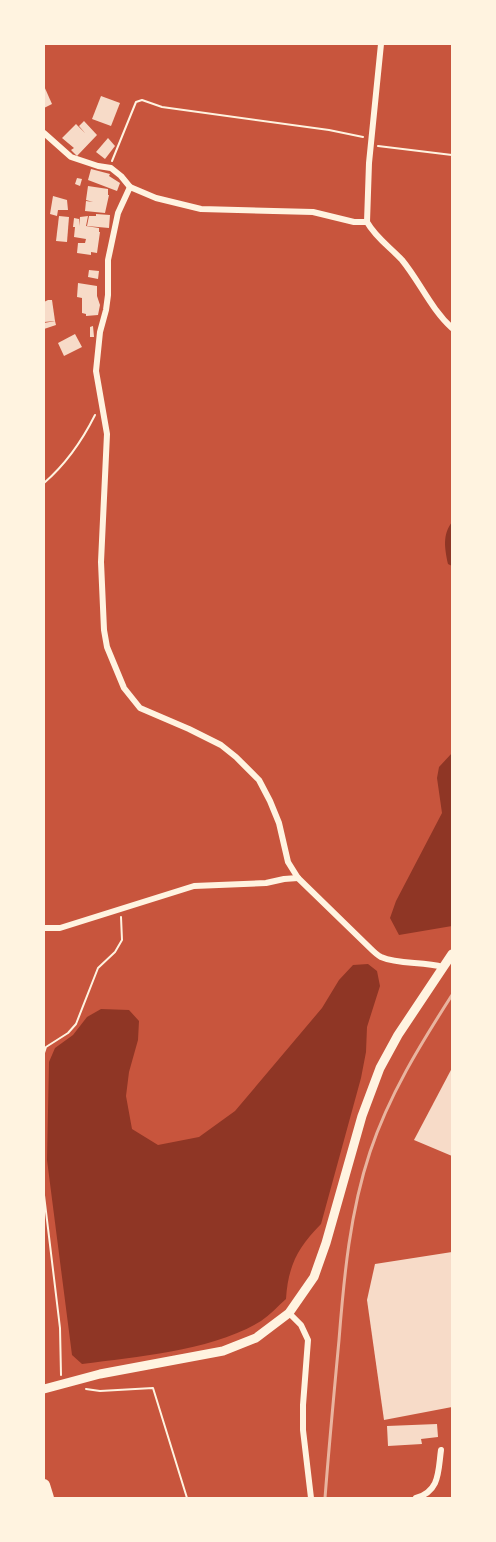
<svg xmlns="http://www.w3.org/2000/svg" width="496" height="1542" viewBox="0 0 496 1542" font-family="Arial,sans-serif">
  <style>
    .water { fill: #8f3625 }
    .building { fill: #f7dbc8 }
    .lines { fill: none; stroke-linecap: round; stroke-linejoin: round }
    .path { stroke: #fff3e0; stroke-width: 2 }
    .minor { stroke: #fff3e0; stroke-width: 6 }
    .secondary { stroke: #fff3e0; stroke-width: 9 }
    .motorway { stroke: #fff3e0; stroke-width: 12 }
    .rail { stroke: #e9b49f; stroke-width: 3 }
  </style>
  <rect width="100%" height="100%" fill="#c8553d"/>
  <g class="water">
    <path d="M452 522V566L448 564C445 549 442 535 452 522Z"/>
    <path d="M452 753V926L399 935 390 918 396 901 442 813 437 778 439 767Z"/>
    <path d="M368 964 377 971 380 986 367 1027 366 1052 361 1078 321 1224C298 1247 288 1266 286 1299 278 1306 270 1315 261 1321 211 1351 139 1356 82 1364L72 1355 47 1160 49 1062 55 1048 73 1035 87 1017 101 1009 129 1010 139 1021 138 1040 129 1072 126 1096 132 1129 158 1145 199 1137 235 1111 322 1008 339 980 353 965Z"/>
  </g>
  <g class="building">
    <path d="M44 86 52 104 44 108Z"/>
    <path d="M101 96 120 103 111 126 92 119Z"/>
    <path d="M84 121 97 135 77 156 71 150 74 148 62 138 76 124 85 133 79 126Z"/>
    <path d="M108 138 115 146 105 159 96 152Z"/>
    <path d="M91 169 110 174 109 176 120 183 117 191 88 180Z"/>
    <path d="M77 178 82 179 80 186 75 184Z"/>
    <path d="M88 186 108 189V195H109L105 213 85 211 86 201 93 202 86 200Z"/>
    <path d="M53 196 67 200 68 210H58L57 216 50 214Z"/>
    <path d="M96 214 110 215 109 228 87 226 89 216H96Z"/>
    <path d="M59 216 69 217 67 242 56 241Z"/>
    <path d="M88 216 86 226 99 228V232H100L97 253 91 252V255L77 253 78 243H85L86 239 74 237 75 227H73L74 218 79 219V226L80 217Z"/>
    <path d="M89 270 99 271 98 279 88 277Z"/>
    <path d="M78 283 97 286V296L100 305 98 315 86 316V314L82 313V298L77 297Z"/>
    <path d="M48 300H52L55 321 44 322V302Z"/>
    <path d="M55 321 56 325 44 329V323Z"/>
    <path d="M93 326 94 337H90V327Z"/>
    <path d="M75 334 82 347 64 356 58 343Z"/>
    <path d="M452 1068V1156L414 1140Z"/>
    <path d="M452 1252V1407L384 1420 367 1300 375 1264Z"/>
    <path d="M437 1424 438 1437 421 1439 422 1444 388 1446 387 1426Z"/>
  </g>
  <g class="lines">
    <g class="path">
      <path d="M378 146 452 155"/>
      <path d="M112 161 136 102 142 100 162 107 329 130 363 137"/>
      <path d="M44 483C66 464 82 441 95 415"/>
      <path d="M44 1053 46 1047 68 1033 76 1024 98 968 115 952 122 940 121 917"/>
      <path d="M44 1195 60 1328 61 1375"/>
      <path d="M86 1389 100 1391 153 1388 187 1498"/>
    </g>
    <g class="minor">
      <path d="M44 133 71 157 98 166 111 168 121 176 130 187"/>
      <path d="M367 222 369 163 381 44"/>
      <path d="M44 928H60L194 886 266 883 284 879 298 878"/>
      <path d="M443 967C423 961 399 965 381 957 377 955 373 951 370 948L298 878 288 862 279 823 270 801 259 780 236 757 221 745 189 729 140 708 124 688 107 647 104 630 101 562 107 434 96 371 100 332 106 310 108 295V260L118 213 130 187 156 198 201 209 313 212 354 222H367C376 238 390 247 402 260 420 282 431 309 452 328"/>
      <path d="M289 1313 301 1325 308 1340 303 1405V1430L311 1498"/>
      <path d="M416 1498C440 1491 438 1472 441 1450"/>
    </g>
    <path class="secondary" d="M44 1389 100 1374 223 1351 256 1338 289 1313 314 1277 326 1243 362 1116 380 1068 398 1035 452 954"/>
    <path class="motorway" d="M44 1485 48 1498"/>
    <path class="rail" d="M325 1498C329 1446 334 1393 339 1340 344 1276 350 1212 370 1152 389 1095 420 1045 452 995"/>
  </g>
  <rect width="496" height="1542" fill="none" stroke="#fff3e0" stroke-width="90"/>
</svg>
